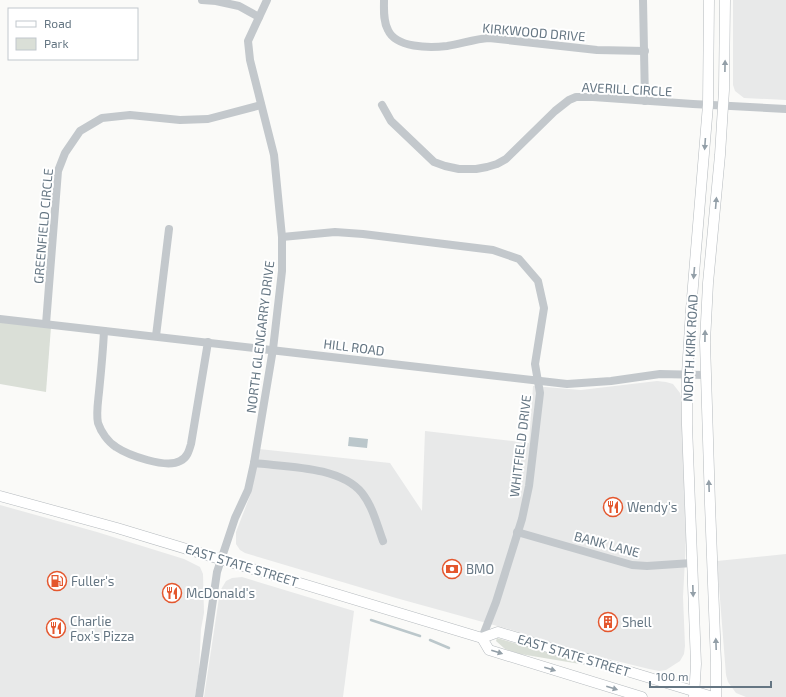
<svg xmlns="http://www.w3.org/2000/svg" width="786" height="697" viewBox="0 0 786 697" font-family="'Exo 2',sans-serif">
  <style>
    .built { fill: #e8e9e9 }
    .green { fill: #dadfd7 }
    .water { fill: #bbc7cb }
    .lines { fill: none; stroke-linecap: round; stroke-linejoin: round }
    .stream { stroke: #bbc7cb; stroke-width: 2.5 }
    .major-casing { stroke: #b5babe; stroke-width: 11 }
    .minor { stroke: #c3c8cc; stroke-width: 8 }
    .major { stroke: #fff; stroke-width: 10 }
    .oneway { fill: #939fa8 }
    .labels { text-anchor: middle; stroke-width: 4; stroke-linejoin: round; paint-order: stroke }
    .street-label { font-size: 13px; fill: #657683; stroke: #fff }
    .poi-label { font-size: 13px; fill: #657683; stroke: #fff; text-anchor: start }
  </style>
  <rect width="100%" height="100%" fill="#fafaf8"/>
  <g class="built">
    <path d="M733 0H786V100L744 98 735 91 733 85Z"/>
    <path d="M657 381 666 382 673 384 680 393 681 397 686 540 683 597 685 646 684 654 680 661 666 670 659 671 649 669 584 653 512 630 396 598 245 553 240 550 236 544V532L251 493 259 449 390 463 422 511 425 431 529 443 533 386 581 390Z"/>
    <path d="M0 505 97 532 184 559 200 567 203 574 204 613 201 629 199 669 195 697H0Z"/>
    <path d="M786 554V697H746L736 693 728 682 726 675 717 561Z"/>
    <path d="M242 577 354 611 343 697H204L220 591 226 581 232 578Z"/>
  </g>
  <g class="green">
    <path d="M0 322 51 327 46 392 0 384Z"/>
    <path d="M497 638 586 664V665L520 654 505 649 496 641Z"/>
  </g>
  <path class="water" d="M349 437 368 439 367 448 348 446Z"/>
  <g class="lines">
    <g class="stream">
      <path d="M371 620 420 636"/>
      <path d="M430 640 449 648"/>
    </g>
    <defs>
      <g id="major">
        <path d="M0 496 117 528 482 638 498 632 713 697"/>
        <path d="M482 638 489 650 642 697"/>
        <path d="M694 697 696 664 687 425V374L691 310 708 105 709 0"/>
        <path d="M716 697V663L710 504 705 342 708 283 720 155 724 90 725 0"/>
      </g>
    </defs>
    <use href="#major" class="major-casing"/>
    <g class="minor">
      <path d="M202 0 216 1 239 6 259 17"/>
      <path d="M384 0C384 10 383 21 388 30 396 48 429 48 447 46 461 44 474 39 489 38L597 50 645 51"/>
      <path d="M643 0 645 101"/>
      <path d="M382 105 391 121 434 162 445 166 459 169H476L487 167 497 164 506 159 555 111 569 100 576 97H593L693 104 786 109"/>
      <path d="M282 237 335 232 363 234 493 250 519 259 538 281 544 308 535 364 540 393 529 486 522 519 496 602 482 638"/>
      <path d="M0 319 567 384 611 381 660 374 705 375"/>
      <path d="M46 324 58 171 65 153 80 131 102 118 130 115 180 120 208 119 261 105"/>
      <path d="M104 331C103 352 101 372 99 392 98 402 96 414 98 423 101 432 108 442 116 447 128 455 166 469 180 461 187 458 189 451 191 444L208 342"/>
      <path d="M156 336 169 229"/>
      <path d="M254 463C286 467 340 466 362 493 373 507 377 525 383 541"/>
      <path d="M517 532 632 565 647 566 692 563"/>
      <path d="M199 697 217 572 235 518 248 490 254 463 273 349 282 271V237L274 155 250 60 248 41 267 0"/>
    </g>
    <use href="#major" class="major"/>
  </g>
  <defs><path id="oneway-solid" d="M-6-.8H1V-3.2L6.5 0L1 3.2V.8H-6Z"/></defs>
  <g class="oneway">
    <use href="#oneway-solid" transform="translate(725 66) rotate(-89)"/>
    <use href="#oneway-solid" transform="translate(705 144) rotate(94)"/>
    <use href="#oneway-solid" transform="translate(716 203) rotate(-85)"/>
    <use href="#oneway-solid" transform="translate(694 273) rotate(95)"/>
    <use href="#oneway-solid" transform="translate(705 336) rotate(-89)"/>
    <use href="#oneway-solid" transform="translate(709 486) rotate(-92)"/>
    <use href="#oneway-solid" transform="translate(693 591) rotate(88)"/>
    <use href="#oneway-solid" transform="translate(716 644) rotate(-92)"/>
    <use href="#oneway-solid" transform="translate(497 652) rotate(17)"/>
    <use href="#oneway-solid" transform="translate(550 669) rotate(17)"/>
    <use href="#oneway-solid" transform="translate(612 688) rotate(17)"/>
  </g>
  <defs>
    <symbol id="restaurant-ring" viewBox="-11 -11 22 22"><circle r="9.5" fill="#fff" stroke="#e4572e" stroke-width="1.5"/><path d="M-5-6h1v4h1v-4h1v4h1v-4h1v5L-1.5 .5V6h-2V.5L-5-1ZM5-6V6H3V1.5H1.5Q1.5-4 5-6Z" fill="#e4572e"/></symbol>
    <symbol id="bank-ring" viewBox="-11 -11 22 22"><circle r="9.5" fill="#fff" stroke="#e4572e" stroke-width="1.5"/><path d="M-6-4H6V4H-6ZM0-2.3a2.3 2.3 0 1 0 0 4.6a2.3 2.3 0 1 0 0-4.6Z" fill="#e4572e"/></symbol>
    <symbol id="fuel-ring" viewBox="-11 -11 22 22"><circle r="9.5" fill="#fff" stroke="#e4572e" stroke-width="1.5"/><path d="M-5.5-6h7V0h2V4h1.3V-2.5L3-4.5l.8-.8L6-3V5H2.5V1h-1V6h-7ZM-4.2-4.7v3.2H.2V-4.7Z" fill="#e4572e"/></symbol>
    <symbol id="building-ring" viewBox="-11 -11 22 22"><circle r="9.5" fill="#fff" stroke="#e4572e" stroke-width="1.5"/><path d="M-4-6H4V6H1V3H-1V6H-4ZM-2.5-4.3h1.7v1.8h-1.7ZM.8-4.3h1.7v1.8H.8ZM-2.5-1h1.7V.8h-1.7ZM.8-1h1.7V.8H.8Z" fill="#e4572e"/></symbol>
  </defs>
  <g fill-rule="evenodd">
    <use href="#restaurant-ring" x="602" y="496" width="22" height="22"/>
    <use href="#bank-ring" x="441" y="558" width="22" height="22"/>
    <use href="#fuel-ring" x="46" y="570" width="22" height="22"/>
    <use href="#restaurant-ring" x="161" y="582" width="22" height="22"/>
    <use href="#building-ring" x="597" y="611" width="22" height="22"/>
    <use href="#restaurant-ring" x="45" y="617" width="22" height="22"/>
  </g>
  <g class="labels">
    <g class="street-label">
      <text transform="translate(534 32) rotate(5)" y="5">KIRKWOOD DRIVE</text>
      <text transform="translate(627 89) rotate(3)" y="5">AVERILL CIRCLE</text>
      <text transform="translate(43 226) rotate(-85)" y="5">GREENFIELD CIRCLE</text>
      <text transform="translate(260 337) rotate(-83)" y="5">NORTH GLENGARRY DRIVE</text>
      <text transform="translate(354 347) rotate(7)" y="5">HILL ROAD</text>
      <text transform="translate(690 348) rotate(-87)" y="5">NORTH KIRK ROAD</text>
      <text transform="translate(520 446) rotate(-83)" y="5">WHITFIELD DRIVE</text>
      <text transform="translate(607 544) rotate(15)" y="5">BANK LANE</text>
      <text transform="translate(242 565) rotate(17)" y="5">EAST STATE STREET</text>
      <text transform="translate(574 655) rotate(17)" y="5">EAST STATE STREET</text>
    </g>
    <g class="poi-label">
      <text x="627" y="512">Wendy's</text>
      <text x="466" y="574">BMO</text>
      <text x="71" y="586">Fuller's</text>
      <text x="186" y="598">McDonald's</text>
      <text x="70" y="626">Charlie<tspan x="70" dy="15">Fox's Pizza</tspan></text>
      <text x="622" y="627">Shell</text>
    </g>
  </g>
  <rect x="8" y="8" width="130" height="52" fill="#ffffff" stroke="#c1c8cd"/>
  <rect x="16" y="21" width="20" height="6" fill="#ffffff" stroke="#c1c8cd"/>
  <text x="44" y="28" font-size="12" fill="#657683">Road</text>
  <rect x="16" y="38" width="20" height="12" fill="#dadfd7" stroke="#c1c8cd"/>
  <text x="44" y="48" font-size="12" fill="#657683">Park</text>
  <path d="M650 681v6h121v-6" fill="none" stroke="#657683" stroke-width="2"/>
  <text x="656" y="681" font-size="12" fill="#657683" stroke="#ffffff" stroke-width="3" paint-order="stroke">100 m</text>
</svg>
